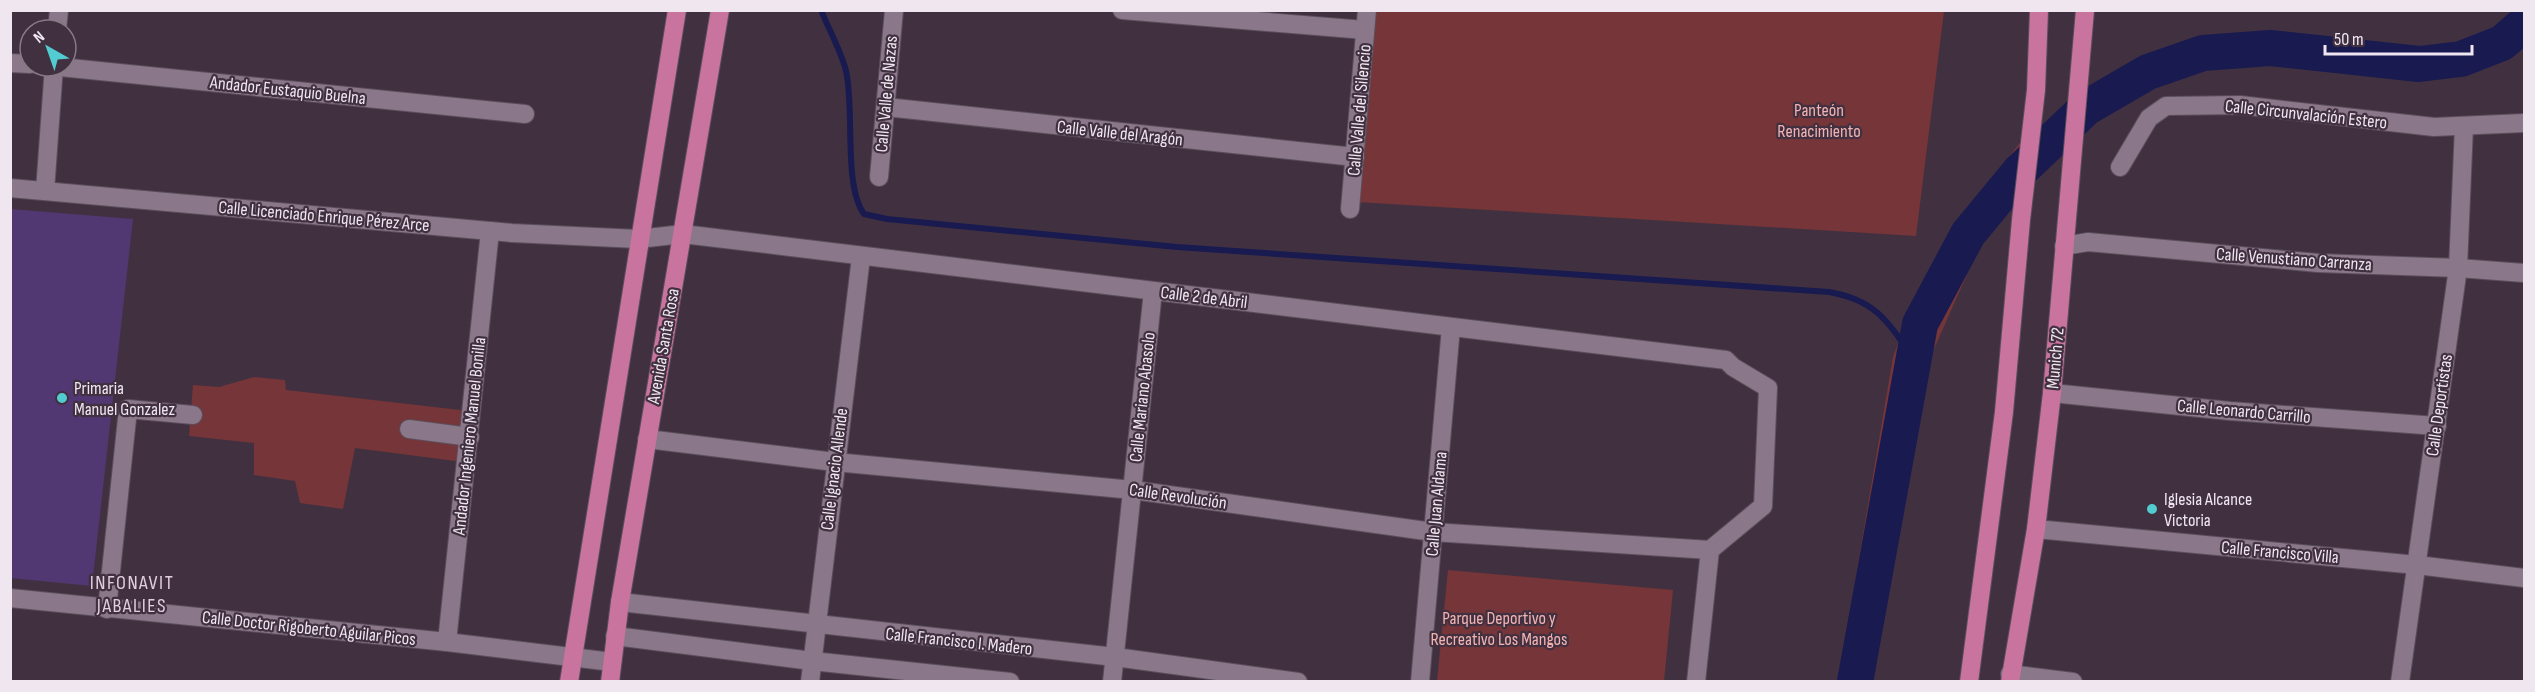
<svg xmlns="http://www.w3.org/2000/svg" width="2535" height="692" viewBox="0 0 2535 692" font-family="'Sofia Sans Condensed',sans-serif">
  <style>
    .green { fill: #763538 }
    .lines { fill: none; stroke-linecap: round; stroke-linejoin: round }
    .stream { stroke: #181a50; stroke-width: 6 }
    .river { stroke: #181a50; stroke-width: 36 }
    .building { fill: #513872 }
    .minor-casing { stroke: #5b4e5b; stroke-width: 20 }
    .major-casing { stroke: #5b4e5b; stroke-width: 20 }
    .minor { stroke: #8a7789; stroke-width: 18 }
    .major { stroke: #c9739f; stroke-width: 18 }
    .poi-dot { fill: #52ccd0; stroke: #413140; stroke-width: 2 }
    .labels { text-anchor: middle; stroke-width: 4.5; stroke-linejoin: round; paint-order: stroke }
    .street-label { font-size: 18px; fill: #f0e6f0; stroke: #413140 }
    .park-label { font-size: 18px; fill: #f4b3b2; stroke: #413140 }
    .poi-label { font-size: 18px; fill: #f0e6f0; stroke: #413140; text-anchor: start }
    .neighbourhood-label { font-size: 20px; letter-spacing: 1.5px; fill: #e2cee1; stroke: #413140 }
  </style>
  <rect width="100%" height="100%" fill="#413140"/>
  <g class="green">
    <path d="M1373 11H1944L1916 236 1357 202Z"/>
    <path d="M2086 108 2039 176 1984 236 1933 351 1872 681 1838 682 1893 357 1918 290 1965 213 2019 144Z"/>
    <path d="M254 377 285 380 286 390 469 411 463 462 355 448 343 509 300 503 295 481 254 475V443L189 436 193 385 219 387Z"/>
    <path d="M1448 570 1673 590 1664 681H1437Z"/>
  </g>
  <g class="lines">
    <path class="stream" d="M821 10C829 30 841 51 846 71 855 110 843 185 864 214L887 219 1177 247 1829 292C1875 300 1887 320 1913 358"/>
    <path class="river" d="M1855 682 1920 324 1968 234 2020 171 2086 108 2148 72 2203 53 2270 48 2419 64 2461 59 2502 43 2524 24"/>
  </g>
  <path class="building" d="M10 209 133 219 92 586 10 578Z"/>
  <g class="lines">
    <defs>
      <g id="minor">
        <path d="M1122 10 1365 30"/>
        <path d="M57 30 59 10"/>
        <path d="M10 63 30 64"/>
        <path d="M50 66 525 114"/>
        <path d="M886 107 1355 157"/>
        <path d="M2120 167 2149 118 2166 106 2240 105 2434 127 2524 123"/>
        <path d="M879 177 894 10"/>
        <path d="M10 188 512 233 638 239 683 234 1726 360 1733 367 1768 388 1763 506 1710 550 1696 682"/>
        <path d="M45 191 54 66"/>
        <path d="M1350 209 1367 10"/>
        <path d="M2064 246 2088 242 2318 263 2458 268 2524 273"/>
        <path d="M2052 393 2230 411 2437 426"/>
        <path d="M409 429 470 437"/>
        <path d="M647 439 835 462 1133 490 1433 532 1710 550"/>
        <path d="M2036 529 2417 565 2524 578"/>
        <path d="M10 598 447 642 612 662"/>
        <path d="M620 602 1115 657 1298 682"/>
        <path d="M107 609 128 409 193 415"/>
        <path d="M615 636 812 661 1010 682"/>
        <path d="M447 642 490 231"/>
        <path d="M2010 674 2073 682"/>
        <path d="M810 682 861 257"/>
        <path d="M1112 682 1153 291"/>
        <path d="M1420 682 1451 327"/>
        <path d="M2400 682 2458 268 2464 126"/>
      </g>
      <g id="major">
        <path d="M569 682 677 10"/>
        <path d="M610 682 620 602 720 10"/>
        <path d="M1969 682 2004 412 2021 220 2036 90 2039 10"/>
        <path d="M2010 682 2036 529 2052 393 2085 10"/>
      </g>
    </defs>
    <use href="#minor" class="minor-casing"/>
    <use href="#major" class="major-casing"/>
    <use href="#minor" class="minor"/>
    <use href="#major" class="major"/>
  </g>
  <g class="poi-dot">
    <circle cx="62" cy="398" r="6"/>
    <circle cx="2152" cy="509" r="6"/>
  </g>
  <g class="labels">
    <g class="street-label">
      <text transform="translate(288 90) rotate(6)" y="6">Andador Eustaquio Buelna</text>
      <text transform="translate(886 94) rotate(-85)" y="6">Calle Valle de Nazas</text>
      <text transform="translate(1359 110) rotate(-85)" y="6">Calle Valle del Silencio</text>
      <text transform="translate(2306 114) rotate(6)" y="6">Calle Circunvalación Estero</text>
      <text transform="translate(1120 133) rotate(6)" y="6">Calle Valle del Aragón</text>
      <text transform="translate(324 216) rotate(5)" y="6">Calle Licenciado Enrique Pérez Arce</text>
      <text transform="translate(2294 259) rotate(4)" y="6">Calle Venustiano Carranza</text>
      <text transform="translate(1204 297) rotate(7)" y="6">Calle 2 de Abril</text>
      <text transform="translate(663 346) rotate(-80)" y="6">Avenida Santa Rosa</text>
      <text transform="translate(2055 358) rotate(-85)" y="6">Munich 72</text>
      <text transform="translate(1142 397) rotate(-84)" y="6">Calle Mariano Abasolo</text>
      <text transform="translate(2439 405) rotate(-82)" y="6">Calle Deportistas</text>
      <text transform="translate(2244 411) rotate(5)" y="6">Calle Leonardo Carrillo</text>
      <text transform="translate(469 436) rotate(-84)" y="6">Andador Ingeniero Manuel Bonilla</text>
      <text transform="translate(834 469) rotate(-83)" y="6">Calle Ignacio Allende</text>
      <text transform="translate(1178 496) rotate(8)" y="6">Calle Revolución</text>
      <text transform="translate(1436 504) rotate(-85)" y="6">Calle Juan Aldama</text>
      <text transform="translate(2280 552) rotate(5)" y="6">Calle Francisco Villa</text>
      <text transform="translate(309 628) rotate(6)" y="6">Calle Doctor Rigoberto Aguilar Picos</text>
      <text transform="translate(959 641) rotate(6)" y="6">Calle Francisco I. Madero</text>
    </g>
    <g class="park-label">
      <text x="1819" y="116">Panteón<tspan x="1819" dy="21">Renacimiento</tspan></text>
      <text x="1499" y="624">Parque Deportivo y<tspan x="1499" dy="21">Recreativo Los Mangos</tspan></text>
    </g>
    <g class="poi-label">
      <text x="74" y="394">Primaria<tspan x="74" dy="21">Manuel Gonzalez</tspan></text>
      <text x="2164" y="505">Iglesia Alcance<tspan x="2164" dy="21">Victoria</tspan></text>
    </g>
    <g class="neighbourhood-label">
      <text x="132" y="589">INFONAVIT<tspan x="132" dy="23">JABALIES</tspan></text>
    </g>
  </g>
  <rect width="2535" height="692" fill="none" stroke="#f0e6f0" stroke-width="24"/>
  <g transform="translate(48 48) rotate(320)"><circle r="28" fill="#413140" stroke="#877986" stroke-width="1.5"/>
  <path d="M0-4.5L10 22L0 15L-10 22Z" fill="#52ccd0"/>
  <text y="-9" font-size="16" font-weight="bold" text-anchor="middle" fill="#f0e6f0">N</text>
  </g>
  <path d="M2325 45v9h147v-9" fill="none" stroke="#f0e6f0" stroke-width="3"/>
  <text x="2334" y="45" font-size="18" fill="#f0e6f0" stroke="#413140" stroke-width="4.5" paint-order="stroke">50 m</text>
</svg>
